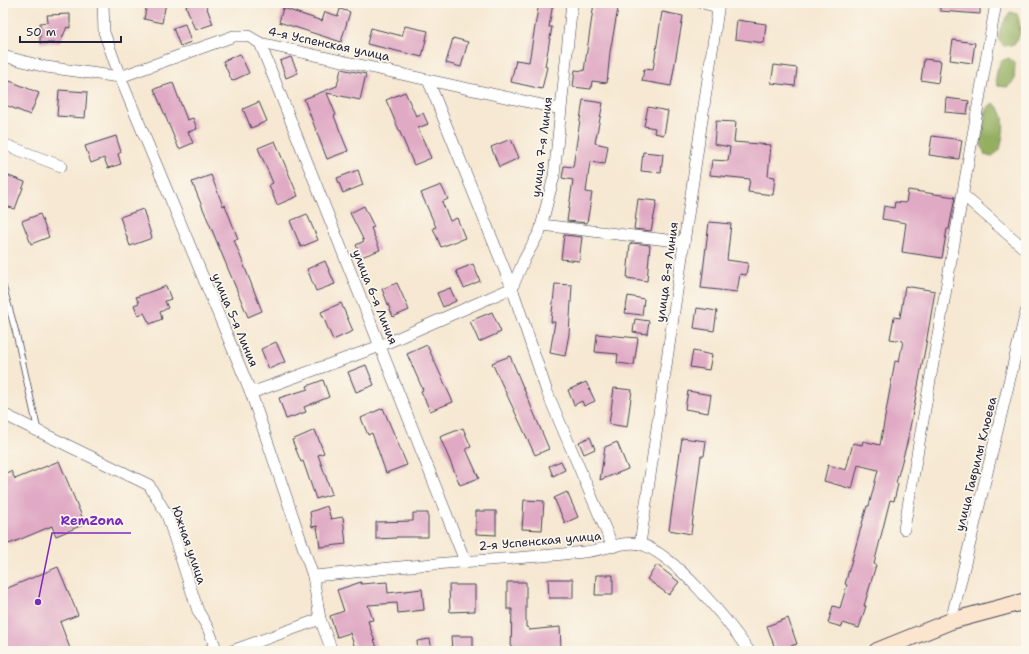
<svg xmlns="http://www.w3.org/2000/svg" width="1029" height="654" viewBox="0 0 1029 654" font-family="'Shantell Sans',sans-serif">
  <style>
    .forest { fill: #94af61; stroke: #5b684e }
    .building { fill: #e0a9c4 }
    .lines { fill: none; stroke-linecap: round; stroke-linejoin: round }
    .service-casing { stroke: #424052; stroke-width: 7 }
    .minor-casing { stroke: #424052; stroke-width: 12 }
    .secondary-casing { stroke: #424052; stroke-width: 18 }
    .service { stroke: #fff; stroke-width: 5.5 }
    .minor { stroke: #fff; stroke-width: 11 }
    .secondary { stroke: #fce5cf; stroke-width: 16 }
    .labels { text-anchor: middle; stroke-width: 3.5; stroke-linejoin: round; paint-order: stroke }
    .street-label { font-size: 12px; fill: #22223b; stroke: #fbf7ec }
    .leader { fill: none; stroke: #7b2cbf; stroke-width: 1.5 }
    .callout-dot { fill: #7b2cbf; stroke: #fbf7ec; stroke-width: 1.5 }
    .callout-label { font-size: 13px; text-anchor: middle; font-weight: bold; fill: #7b2cbf; stroke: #fbf7ec; stroke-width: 3.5; stroke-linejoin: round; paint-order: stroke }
  </style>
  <rect width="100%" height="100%" fill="#fbf7ec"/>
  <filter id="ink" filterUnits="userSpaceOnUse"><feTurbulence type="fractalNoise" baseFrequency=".025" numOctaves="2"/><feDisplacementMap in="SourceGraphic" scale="8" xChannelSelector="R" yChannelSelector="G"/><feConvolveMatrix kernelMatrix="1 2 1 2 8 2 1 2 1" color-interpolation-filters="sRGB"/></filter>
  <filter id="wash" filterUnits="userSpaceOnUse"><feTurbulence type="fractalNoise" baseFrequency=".012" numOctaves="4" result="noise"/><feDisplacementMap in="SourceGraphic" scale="16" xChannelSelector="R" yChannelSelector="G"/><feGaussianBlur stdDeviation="0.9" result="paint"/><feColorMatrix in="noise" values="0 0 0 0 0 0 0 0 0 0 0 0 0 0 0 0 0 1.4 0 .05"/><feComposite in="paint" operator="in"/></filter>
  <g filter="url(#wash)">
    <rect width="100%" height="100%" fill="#f6e8d2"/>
    <g class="forest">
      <path d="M1010 12 1017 14C1021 26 1022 34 1014 45L1004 46 998 40 1000 29Z"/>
      <path d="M1009 58 1015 63 1014 81 1007 87 998 86C994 78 997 70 1001 61Z"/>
      <path d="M993 103C1009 114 1003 134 1000 150L991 157 985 155 981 143 986 109Z"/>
    </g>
    <g id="blocks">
      <g class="building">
        <path d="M147 3H166L162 23 144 19Z"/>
        <path d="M194 3H205L213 24 195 30 186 6Z"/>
        <path d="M539 3H553L549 27H552L545 66 547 67 542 89 511 82 516 60 529 62Z"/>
        <path d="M594 3H619L610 52 607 83 592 81 591 89 573 87 575 70 584 71Z"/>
        <path d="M940 3H980V14L940 11Z"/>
        <path d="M283 8 322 21 325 12 338 16 340 9 350 12 341 42 279 22Z"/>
        <path d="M662 12 683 16 671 86 642 81 644 69 653 70Z"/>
        <path d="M70 14V28L67 27 60 43H40V23L48 22 47 15Z"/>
        <path d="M737 20 766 24 764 43 735 39Z"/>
        <path d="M185 24 191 42 180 46 173 28Z"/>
        <path d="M405 26 428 31 422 57 367 44 371 28 402 36Z"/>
        <path d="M453 38 468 42 461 67 446 63Z"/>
        <path d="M953 40 975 43 972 63 950 60Z"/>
        <path d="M240 54 249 73 232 81 223 61Z"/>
        <path d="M291 57 298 73 286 78 280 61Z"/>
        <path d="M924 59 941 61 938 83 921 80Z"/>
        <path d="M774 65 797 68 795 86 771 83Z"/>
        <path d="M341 69 366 74 360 100 327 93 336 115 334 116 348 151 327 159 304 99 337 86Z"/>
        <path d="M10 81 39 93 30 115 3 104V97Z"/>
        <path d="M173 83 187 120 193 118 197 129 188 132 193 143 179 149 154 89Z"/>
        <path d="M59 90 87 92 85 118 57 116Z"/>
        <path d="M405 92 416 116 423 113 428 124 418 128 431 158 414 165 386 100Z"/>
        <path d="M946 98 969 101 967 114 945 112Z"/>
        <path d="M583 100 603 103 595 143 608 146 605 164 590 162 586 192 592 193 587 223 567 221 573 180 562 178 564 166 573 167Z"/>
        <path d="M259 102 267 121 251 128 243 109Z"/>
        <path d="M648 107 668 111 664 135 654 133 655 128 644 126Z"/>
        <path d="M716 121 736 122 734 142 771 145 768 176 775 177 773 195 748 192 750 179 710 175 712 160 728 161 730 147 714 144Z"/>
        <path d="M116 136 121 152 118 154 121 164 108 168 104 158 91 163 85 146Z"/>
        <path d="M932 136 962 140 959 159 929 155Z"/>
        <path d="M511 139 519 158 499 167 491 147Z"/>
        <path d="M275 141 298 196 277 205 269 185 273 183 258 148Z"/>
        <path d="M643 152 663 154 661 173 641 171Z"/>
        <path d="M358 170 363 185 343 193 337 178Z"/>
        <path d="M6 175 25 182 15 209 3 205V182Z"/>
        <path d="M211 175 223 206 225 205 238 239 234 240 262 311 248 317 192 182Z"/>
        <path d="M441 185 448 199 442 202 450 221 457 218 465 238 441 247 433 228 436 227 421 193Z"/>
        <path d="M908 190 955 197 949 229H947L942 258 902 252 906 223 882 219 884 206 894 208 895 202 906 203Z"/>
        <path d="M638 199 657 201 651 231 634 229Z"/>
        <path d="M364 206 374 227 371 228 380 250 361 257 356 245 364 241 350 213Z"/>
        <path d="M143 209 152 238 130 246 120 217Z"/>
        <path d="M40 214 49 237 31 244 22 221Z"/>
        <path d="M307 214 318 240 301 247 290 221Z"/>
        <path d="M709 222 731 224 727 260 748 263 746 275 740 274 737 292 701 288Z"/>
        <path d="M564 235 582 237 579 261 561 259Z"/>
        <path d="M632 243 650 245 647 281 627 278 630 244Z"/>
        <path d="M325 261 335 284 316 291 307 269Z"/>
        <path d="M473 264 480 281 464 288 456 271Z"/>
        <path d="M397 283 409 310 393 317 382 289Z"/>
        <path d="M555 284 572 285 569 334 565 356 550 353 555 322H551Z"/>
        <path d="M166 286 171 299 165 301 168 308 160 312 162 319 150 324 144 313 138 315 134 305 139 303 136 297Z"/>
        <path d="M905 286 935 291 926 344 907 443 896 483 898 484 894 501 890 500 874 564 876 565 864 606H866L859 628 843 623 842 627 828 623 833 606 840 608 847 585 845 584 867 506H869L878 470 858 465 852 489 824 481 828 465 846 470 853 443 862 445 863 441 880 445 895 361 899 362 903 341 890 339 894 317 900 318Z"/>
        <path d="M450 288 456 301 443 307 437 293Z"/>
        <path d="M628 296 644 299 642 315 625 313Z"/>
        <path d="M341 303 353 331 333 340 321 312Z"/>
        <path d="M697 308 717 311 714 331 694 328Z"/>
        <path d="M492 312 501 332 479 342 470 321Z"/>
        <path d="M635 319 649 321 647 334 633 332Z"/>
        <path d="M597 334 638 338 634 365 617 363 618 354 595 352Z"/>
        <path d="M276 342 285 362 269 369 261 349Z"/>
        <path d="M427 345 453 402 430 411 421 391 423 390 407 354Z"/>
        <path d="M693 351 712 355 709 370 690 367Z"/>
        <path d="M510 356 549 449 535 455 492 363Z"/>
        <path d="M366 365 374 385 356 392 348 372Z"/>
        <path d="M323 380 329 397 304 407 306 412 286 419 279 398 308 389 307 386Z"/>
        <path d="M586 382 595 401 584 406 582 401 574 405 568 390Z"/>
        <path d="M614 388 632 390 627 427 609 424Z"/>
        <path d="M688 391 711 395 708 413 685 409Z"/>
        <path d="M383 408 407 465 386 473 372 433 368 435 361 418Z"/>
        <path d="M463 428 471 447 466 449 479 478 460 485 440 437Z"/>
        <path d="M315 430 324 453 318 455 332 494 316 499 303 461 301 462 292 440Z"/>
        <path d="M590 437 595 449 584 454 579 442Z"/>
        <path d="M682 438 706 441 704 456H701L691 534 669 530Z"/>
        <path d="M617 442 628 469 600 480 605 447Z"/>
        <path d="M59 461 85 524 56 536 52 526 9 544 3 530V474L11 471 15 479Z"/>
        <path d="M561 461 565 470 553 476 549 466Z"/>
        <path d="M567 492 578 517 565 523 554 498Z"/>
        <path d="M524 500 544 501 542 530 522 529Z"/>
        <path d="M327 506 331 519 343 517 346 544 320 547 317 526 312 527 310 512Z"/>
        <path d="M476 511H496V535L476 534Z"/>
        <path d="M413 513H428V537H396V538L376 539V522L413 521Z"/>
        <path d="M657 565 679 582 669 595 647 579Z"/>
        <path d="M58 567 78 615 60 622 71 651H3V590Z"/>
        <path d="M596 575H613V595H595Z"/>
        <path d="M548 579H573V598H549Z"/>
        <path d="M361 582V584L387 582 388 593 422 589 424 610 398 613 397 603 368 605 373 620 368 621 378 651H356L350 633 337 637 330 616 344 611 337 590Z"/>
        <path d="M507 582H526V627L529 628V630L560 627 561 648 511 651 512 609H507Z"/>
        <path d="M449 585H475V611L450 612Z"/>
        <path d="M788 618 797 644 776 651 767 626Z"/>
        <path d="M451 636H473V651H452Z"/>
        <path d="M430 639 432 651H418L417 641Z"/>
      </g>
    </g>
  </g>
  <g filter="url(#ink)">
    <use href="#blocks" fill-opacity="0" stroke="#424052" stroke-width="1"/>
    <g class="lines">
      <defs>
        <path id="service" d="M3 286 16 333 38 431"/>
        <g id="minor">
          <path d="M103 3 104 32 120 77 251 393 313 576 320 619 332 651"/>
          <path d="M703 3 718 7"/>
          <path d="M260 43 465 561"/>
          <path d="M3 56 46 67 120 77 234 36H248L260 43 560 109"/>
          <path d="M428 80 512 288 547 392 613 547"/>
          <path d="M3 144 61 166"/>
          <path d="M963 195 1026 250"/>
          <path d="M542 225 684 242"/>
          <path d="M251 393 380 346 512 288 524 260 540 231 554 176 572 3"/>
          <path d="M3 414 149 485 167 515 198 611 208 628 215 646 208 651"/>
          <path d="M904 529 996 3"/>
          <path d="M640 544 719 3"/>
          <path d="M313 576C346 574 379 568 412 566 469 561 527 558 584 552 601 551 625 540 640 544 675 554 728 621 749 651"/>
          <path d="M951 621 1026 312"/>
          <path d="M232 651 320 619"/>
        </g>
        <path id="secondary" d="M877 651 951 621 1026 601"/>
      </defs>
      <use href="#service" class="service-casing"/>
      <use href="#minor" class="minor-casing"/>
      <use href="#secondary" class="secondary-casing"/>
      <use href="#service" class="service"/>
      <use href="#minor" class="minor"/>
      <use href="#secondary" class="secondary"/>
    </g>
  </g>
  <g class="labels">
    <g class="street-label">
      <text transform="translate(329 44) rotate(12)" y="4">4-я Успенская улица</text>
      <text transform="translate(542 147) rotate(-83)" y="4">улица 7-я Линия</text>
      <text transform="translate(667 272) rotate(-82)" y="4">улица 8-я Линия</text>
      <text transform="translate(375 297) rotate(68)" y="4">улица 6-я Линия</text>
      <text transform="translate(235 320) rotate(67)" y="4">улица 5-я Линия</text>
      <text transform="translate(976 464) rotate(-76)" y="4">улица Гаврилы Клюева</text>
      <text transform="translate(540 541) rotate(-5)" y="4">2-я Успенская улица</text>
      <text transform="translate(189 545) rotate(71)" y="4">Южная улица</text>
    </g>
  </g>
  <path class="leader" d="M38 602L52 533H131"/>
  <circle class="callout-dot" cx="38" cy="602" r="4"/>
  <g class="callout-label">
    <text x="92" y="525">RemZona</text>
  </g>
  <rect width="1029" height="654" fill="none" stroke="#fbf7ec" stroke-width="16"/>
  <path d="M20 36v6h101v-6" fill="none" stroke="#22223b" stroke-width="2"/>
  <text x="26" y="36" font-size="12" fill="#22223b" stroke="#fbf7ec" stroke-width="3" paint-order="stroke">50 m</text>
</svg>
